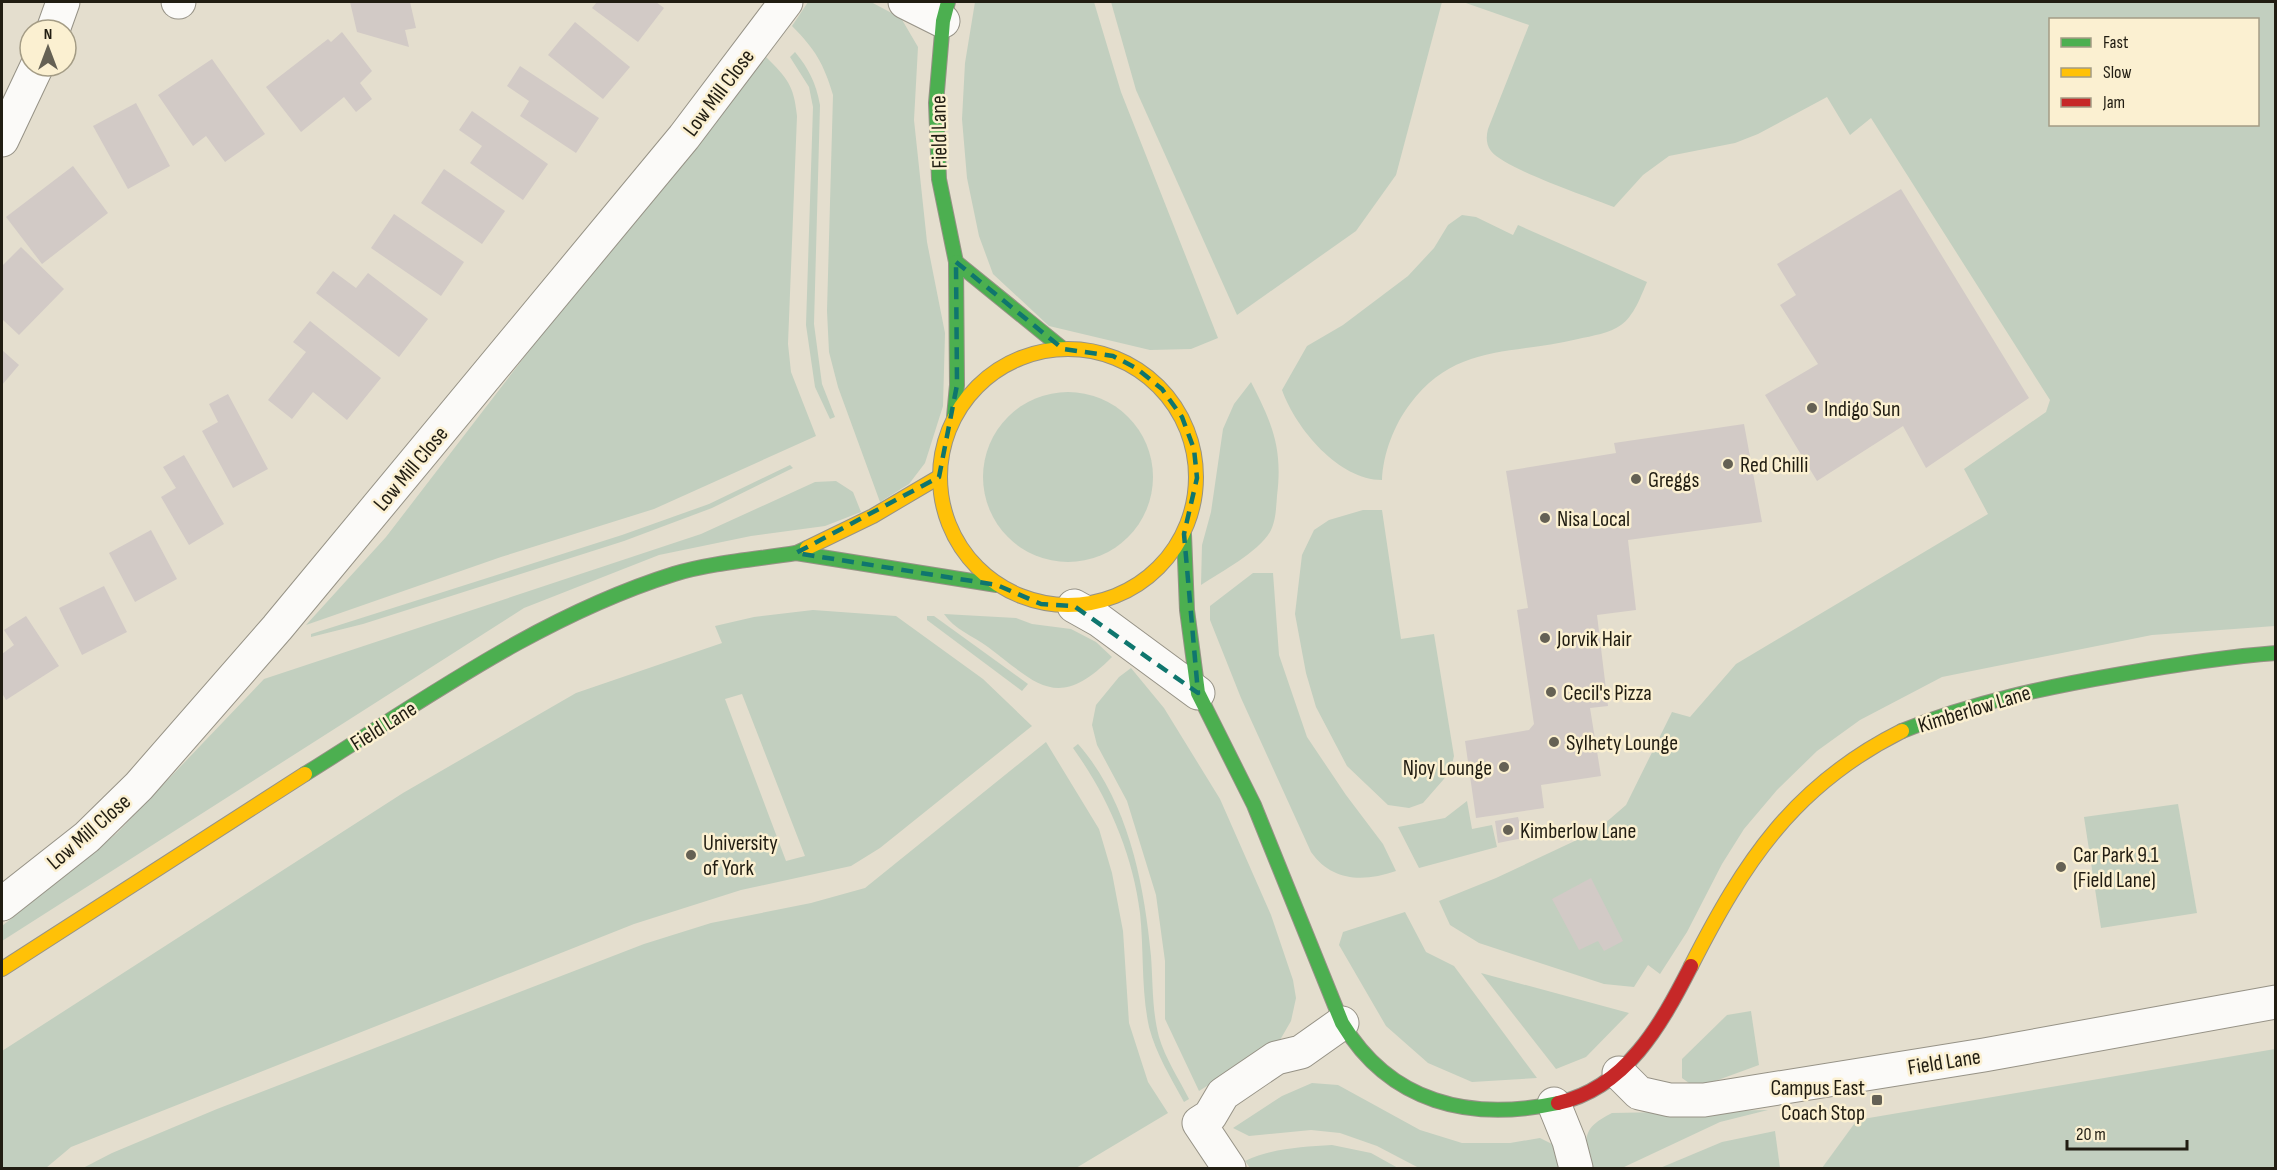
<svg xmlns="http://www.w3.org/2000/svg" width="2277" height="1170" viewBox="0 0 2277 1170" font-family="'Sofia Sans Condensed',sans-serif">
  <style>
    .green { fill: #c2cfbf; fill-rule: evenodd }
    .building { fill: #d2cac6 }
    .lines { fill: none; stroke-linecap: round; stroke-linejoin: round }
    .street-casing { stroke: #969286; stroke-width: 35 }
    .fast-casing { stroke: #969286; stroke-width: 16 }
    .slow-casing { stroke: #969286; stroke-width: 16 }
    .jam-casing { stroke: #969286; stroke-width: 16 }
    .street { stroke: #fbfaf8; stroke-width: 33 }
    .fast { stroke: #4caf50; stroke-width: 14 }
    .slow { stroke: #ffc107; stroke-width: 14 }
    .jam { stroke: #c62828; stroke-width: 14 }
    .marked { fill: none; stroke: #0f766e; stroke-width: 4.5; stroke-dasharray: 12 8; stroke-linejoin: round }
    .poi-dot { fill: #656154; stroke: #fbf0d1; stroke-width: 2 }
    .labels { text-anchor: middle; stroke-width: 5; stroke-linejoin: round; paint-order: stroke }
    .street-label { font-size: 22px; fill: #211d12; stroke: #fbf0d1 }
    .poi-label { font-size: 22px; fill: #211d12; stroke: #fbf0d1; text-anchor: start }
  </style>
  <rect width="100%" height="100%" fill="#e4dece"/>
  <g class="green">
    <path d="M808 2H871L901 18 918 47 914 120 927 242 945 333 943 406 925 463 909 484 880 502 838 387 829 352 827 311 833 95C824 64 815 49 792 26Z"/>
    <path d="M975 2H1094L1121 92 1218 338 1191 349 1150 350 1049 326 993 274 979 236 967 178 962 119 965 63Z"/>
    <path d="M1111 2H1442L1396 175 1356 231 1237 315 1136 90Z"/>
    <path d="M1463 2H2275V626L2152 635 1942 677 1860 720 1817 751 1777 790 1744 829 1722 864 1687 932 1660 974 1648 965 1634 987 1604 984 1479 943 1450 925 1439 901 1496 878 1596 831 1626 805 1672 712 1690 717 1736 664 1988 514 1964 469 2046 412 2050 400 1871 118 1850 135 1827 97 1758 134 1735 143 1669 156 1643 175 1614 207C1589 197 1505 169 1491 151 1486 144 1486 137 1488 129L1529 25ZM2050 20H2258V124H2050Z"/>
    <path d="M795 52C809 69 816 83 820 105L814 324 822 384 835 417 830 419 815 387 806 325 813 107 809 87 790 57Z"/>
    <path d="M766 57C787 78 794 85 797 116L788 344 791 372 816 436 654 509 501 557 306 625 386 537 562 308Z"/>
    <path d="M1462 215 1476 217 1513 235 1518 225 1647 282C1641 296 1634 316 1621 325 1610 333 1592 336 1578 339 1513 355 1455 343 1410 404 1394 425 1383 454 1382 480 1339 480 1296 429 1282 390L1307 346 1343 325 1408 276 1434 248 1448 225Z"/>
    <path d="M1251 382C1272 423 1283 448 1277 496 1276 508 1276 521 1270 532 1258 552 1221 572 1201 585L1202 545 1211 512 1223 429 1234 404Z"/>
    <circle cx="1068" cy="477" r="85"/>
    <path d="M790 465 793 468 712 508 624 541 363 624 311 637V634L622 535 709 504Z"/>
    <path d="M836 481 853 492 861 512 825 526 751 536 659 555 524 608 2 941V926L117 833 264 679 701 534 815 482Z"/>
    <path d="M1363 510H1382L1401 639 1434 634 1454 756 1450 772 1423 803 1409 808 1388 805 1347 766 1316 707 1306 673 1295 614 1302 555 1314 530 1329 520Z"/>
    <path d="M1253 573H1273L1279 655 1307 737 1346 795 1383 844 1396 871C1364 882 1332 882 1311 852L1241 698 1210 620V606Z"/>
    <path d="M813 610 896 616 983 679 1032 726 880 848 851 866 741 890 634 924 71 1147 46 1168H2V1051L403 793 576 693 722 643 715 626 754 617ZM742 694 805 856 786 861 725 699Z"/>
    <path d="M944 614 1016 618 1032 624 1071 629 1096 642 1112 657C1058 712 1037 684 988 647 973 636 954 629 944 614Z"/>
    <path d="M927 616H934L1028 684 1022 691 927 620Z"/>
    <path d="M1131 668 1164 708 1220 799 1271 915 1293 980 1296 998 1291 1021 1280 1040 1199 1091 1165 1019V961L1156 895 1127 801 1097 745 1092 725 1096 705 1119 677Z"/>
    <path d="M1046 742 1099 829 1112 873 1123 931 1129 1023 1148 1082 1168 1113 1076 1168H83L112 1153 217 1109 644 944 711 923 811 903 865 888Z"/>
    <path d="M1078 744C1128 801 1144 882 1151 956 1153 983 1152 1011 1159 1037 1165 1058 1179 1079 1189 1099L1184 1102C1171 1078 1156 1054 1149 1027 1141 990 1144 950 1140 913 1133 854 1107 795 1073 748Z"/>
    <path d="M1467 801 1472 829 1492 825 1497 847 1419 868 1398 827 1445 818Z"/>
    <path d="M2178 804 2197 913 2101 928 2084 817Z"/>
    <path d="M1405 912 1426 952 1454 966 1537 1078 1472 1082 1428 1063 1386 1026 1339 945 1343 932Z"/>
    <path d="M1481 973 1629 1013 1586 1057 1556 1069Z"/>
    <path d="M1751 1011 1759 1065 1696 1088 1682 1078V1059L1727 1015Z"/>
    <path d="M2275 1049V1168H1822L1857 1120Z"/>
    <path d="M1312 1083 1338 1085 1420 1130 1462 1143H1510L1540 1138 1556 1146 1561 1168H1419L1377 1146 1340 1133 1311 1130 1249 1136 1233 1128 1282 1096Z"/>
    <path d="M1768 1110 1720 1122 1622 1168H1591C1583 1138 1582 1128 1612 1113Z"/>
    <path d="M1775 1131 1780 1168H1660L1722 1142Z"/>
    <path d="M1332 1145 1371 1153 1398 1168H1250L1245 1161C1273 1148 1302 1147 1332 1145Z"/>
  </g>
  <g class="building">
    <path d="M350 2H410L416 28 405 30 409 47 357 32Z"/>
    <path d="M597 2H656L664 8 638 42 592 8Z"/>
    <path d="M575 22 630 67 603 99 548 55Z"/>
    <path d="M342 32 372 71 360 83 372 99 356 112 344 97 301 132 266 87 328 39 331 42Z"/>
    <path d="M212 59 265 134 225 162 206 136 193 146 158 95Z"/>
    <path d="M520 66 599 118 576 153 520 116 529 101 507 86Z"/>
    <path d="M136 103 170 166 128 189 93 126Z"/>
    <path d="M472 111 548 164 523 200 470 163 482 146 459 130Z"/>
    <path d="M73 166 108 213 42 264 6 217Z"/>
    <path d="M444 169 505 211 482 244 421 203Z"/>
    <path d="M1901 189 2029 398 1926 468 1903 426 1817 481 1765 395 1818 364 1780 305 1796 295 1777 264Z"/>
    <path d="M394 214 464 262 441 296 371 248Z"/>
    <path d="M21 247 64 289 19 335 2 319V266Z"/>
    <path d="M333 271 356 288 368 273 428 319 399 357 316 293Z"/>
    <path d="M310 321 381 378 347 420 313 392 292 419 268 400 306 352 293 342Z"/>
    <path d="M2 350 19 365 2 385Z"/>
    <path d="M228 394 268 469 233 488 202 431 218 422 209 404Z"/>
    <path d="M1744 424 1762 522 1628 540 1636 610 1597 615 1608 706 1590 708 1601 776 1541 785 1544 808 1476 818 1465 741 1529 730 1534 724 1517 610 1528 608 1506 471 1616 453 1614 443Z"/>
    <path d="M184 455 224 524 189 545 161 497 176 488 163 467Z"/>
    <path d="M151 530 177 579 135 602 109 553Z"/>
    <path d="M104 586 127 632 82 655 59 608Z"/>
    <path d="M26 616 59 666 6 700 2 693V654L14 645 4 630Z"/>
    <path d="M1518 817 1523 838 1498 843 1495 821Z"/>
    <path d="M1591 878 1623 941 1604 951 1598 941 1579 950 1552 899Z"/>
  </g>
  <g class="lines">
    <defs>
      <g id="street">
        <path d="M178 2H179"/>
        <path d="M905 2 943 21"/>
        <path d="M53 30 63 2"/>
        <path d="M2 140 37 66"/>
        <path d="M1074 606 1099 620 1198 693"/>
        <path d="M2 904 87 837 139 786 277 628 684 137 786 2"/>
        <path d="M1619 1073 1639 1093 1670 1100H1704L1984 1055 2276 1002"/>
        <path d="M1554 1104 1569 1141 1576 1168"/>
        <path d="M1229 1168 1199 1123 1210 1116 1223 1094 1276 1058 1301 1052 1342 1023"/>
      </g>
      <g id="fast">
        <path d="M948 2 943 21 936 103 939 179 956 262 957 385 954 417"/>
        <path d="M956 262 1063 349"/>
        <path d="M1184 534 1187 610 1198 693 1254 805 1342 1023C1390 1103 1470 1122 1558 1103"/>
        <path d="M796 553 997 585"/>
        <path d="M1902 731C1973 702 2047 687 2122 674 2173 665 2224 657 2276 653"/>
        <path d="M305 774C424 700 540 616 674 574 710 563 758 559 796 553L807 548"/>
      </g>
      <g id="slow">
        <circle cx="1068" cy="477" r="128"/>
        <path d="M807 548 873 516 939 477"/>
        <path d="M1691 966C1744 862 1794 785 1902 731"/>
        <path d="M2 969 305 774"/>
      </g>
      <path id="jam" d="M1558 1103C1626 1088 1661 1025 1691 966"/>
    </defs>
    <use href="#street" class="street-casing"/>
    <use href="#fast" class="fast-casing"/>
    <use href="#slow" class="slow-casing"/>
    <use href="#jam" class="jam-casing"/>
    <use href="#street" class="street"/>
    <use href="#fast" class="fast"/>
    <use href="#slow" class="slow"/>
    <use href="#jam" class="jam"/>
  </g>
  <path class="marked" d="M956 262 1063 349 1113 356 1136 368 1162 389 1182 417 1194 449 1197 478 1184 534 1198 693 1074 606 1041 604 997 585 796 553 939 477 957 385Z"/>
  <g class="poi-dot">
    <circle cx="1812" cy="408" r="6"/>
    <circle cx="1728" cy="464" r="6"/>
    <circle cx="1636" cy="479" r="6"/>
    <circle cx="1545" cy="518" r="6"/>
    <circle cx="1545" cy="638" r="6"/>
    <circle cx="1551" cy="692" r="6"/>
    <circle cx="1554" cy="742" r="6"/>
    <circle cx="1504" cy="767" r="6"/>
    <circle cx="1508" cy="830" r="6"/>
    <circle cx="691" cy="855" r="6"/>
    <circle cx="2061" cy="867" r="6"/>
    <rect x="1871" y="1094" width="12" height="12" rx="3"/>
  </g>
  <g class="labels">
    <g class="street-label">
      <text transform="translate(718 92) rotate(-53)" y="8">Low Mill Close</text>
      <text transform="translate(938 132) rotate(-91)" y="8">Field Lane</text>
      <text transform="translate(410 468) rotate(-50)" y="8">Low Mill Close</text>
      <text transform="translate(1974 708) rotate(-17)" y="8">Kimberlow Lane</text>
      <text transform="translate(383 725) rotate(-32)" y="8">Field Lane</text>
      <text transform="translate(88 831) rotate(-41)" y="8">Low Mill Close</text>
      <text transform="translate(1944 1061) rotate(-9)" y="8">Field Lane</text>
    </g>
    <g class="poi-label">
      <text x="1824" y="416">Indigo Sun</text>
      <text x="1740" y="472">Red Chilli</text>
      <text x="1648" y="487">Greggs</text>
      <text x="1557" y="526">Nisa Local</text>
      <text x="1557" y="646">Jorvik Hair</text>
      <text x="1563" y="700">Cecil's Pizza</text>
      <text x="1566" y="750">Sylhety Lounge</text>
      <text x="1492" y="775" text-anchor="end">Njoy Lounge</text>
      <text x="1520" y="838">Kimberlow Lane</text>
      <text x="703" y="850">University<tspan x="703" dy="25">of York</tspan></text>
      <text x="2073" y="862">Car Park 9.1<tspan x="2073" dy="25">(Field Lane)</tspan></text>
      <text x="1865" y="1095" text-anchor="end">Campus East<tspan x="1865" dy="25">Coach Stop</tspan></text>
    </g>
  </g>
  <rect width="2277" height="1170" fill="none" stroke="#211d12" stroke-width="6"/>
  <rect x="2049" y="18" width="210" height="108" fill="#fbf0d1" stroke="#a49c85" stroke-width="1.5"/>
  <rect x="2061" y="38" width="30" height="9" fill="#4caf50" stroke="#a49c85" stroke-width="1.5"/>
  <text x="2103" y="48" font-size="18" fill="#211d12">Fast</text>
  <rect x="2061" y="68" width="30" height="9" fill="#ffc107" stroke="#a49c85" stroke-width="1.5"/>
  <text x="2103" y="78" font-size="18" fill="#211d12">Slow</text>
  <rect x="2061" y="98" width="30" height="9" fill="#c62828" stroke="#a49c85" stroke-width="1.5"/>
  <text x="2103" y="108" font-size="18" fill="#211d12">Jam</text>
  <g transform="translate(48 48)"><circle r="28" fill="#fbf0d1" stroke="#a49c85" stroke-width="1.5"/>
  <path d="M0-4.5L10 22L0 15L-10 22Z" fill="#656154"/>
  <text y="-9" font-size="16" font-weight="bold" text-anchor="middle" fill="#211d12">N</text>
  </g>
  <path d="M2067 1140v9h120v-9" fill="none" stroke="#211d12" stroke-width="3"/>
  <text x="2076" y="1140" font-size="18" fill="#211d12" stroke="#fbf0d1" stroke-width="4.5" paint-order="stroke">20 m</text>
</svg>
